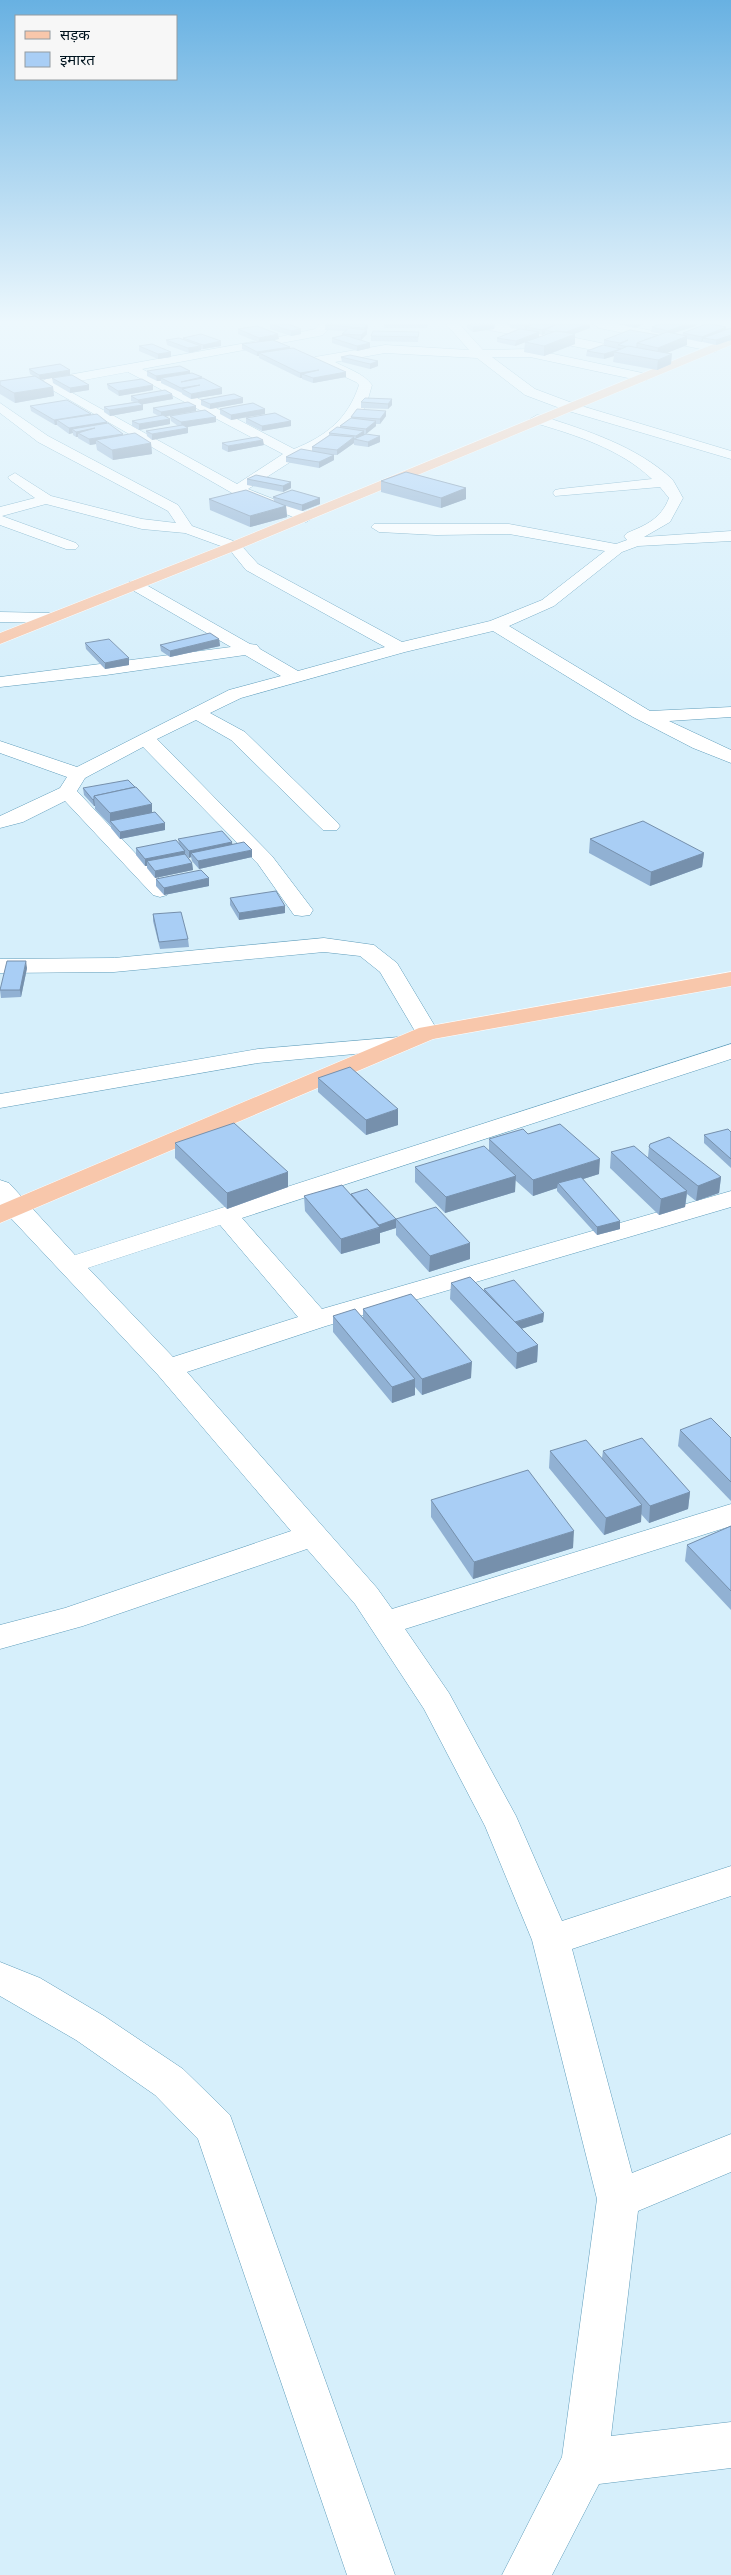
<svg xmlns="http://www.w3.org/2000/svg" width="731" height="2575" viewBox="0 0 731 2575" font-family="'PT Serif','Noto Sans Devanagari',serif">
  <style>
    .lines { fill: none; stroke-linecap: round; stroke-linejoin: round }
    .minor-casing { stroke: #5f9dbb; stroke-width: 1 }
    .major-casing { stroke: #fff; stroke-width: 1 }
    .minor { fill: #fff; fill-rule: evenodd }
    .major { fill: #f8c7ab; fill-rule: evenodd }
    .wall { fill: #91b1d3 }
    .shaded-wall { fill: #7690ac }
    .building { fill: #a9cef5; stroke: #7690ac }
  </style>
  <rect width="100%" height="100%" fill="#d6effb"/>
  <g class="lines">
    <defs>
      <g id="minor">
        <path d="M320 324H333L323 335 319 336 142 369 294 449C326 436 348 419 359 385L356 382 315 363 313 360 315 357 385 345 469 350 446 324H459L483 350 530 349 647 374 648 377 647 380 642 381 530 357H492L535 389 575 404 731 451V459L565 410 525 395 477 358 385 353 335 362C348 369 363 373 372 385L366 406 349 427 323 447 298 457 248 489 311 514 314 517 306 522 232 493 40 383 46 379 279 337 315 329ZM128 372 283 454 237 484 58 385Z"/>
        <path d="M472 324H507L635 350 641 354 635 358 478 328Z"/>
        <path d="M593 324H619L715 344 721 348 715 352 599 328Z"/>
        <path d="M0 403 48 436 178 505 192 526 239 543 258 564 402 642 490 621 542 600 605 551 509 534 436 535 379 532 371 527 374 524H509L616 544 627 540 624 536 627 533C646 525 661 519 669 498L660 487 555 496 553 493 555 490 560 489 652 479C619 448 575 435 532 422L530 419 537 415 542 416C588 431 636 446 672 479 675 483 680 493 683 498L670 522 644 537 731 531V541L638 546 622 552 554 606 509 626 650 711 731 707V717L669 721 731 750V763L693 748 633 717 493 631 405 652 241 698 210 713 245 732 337 822 340 826 337 830H323L231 740 196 720 157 739 272 856 313 910 310 915 302 916 294 915 258 864 143 747 85 778 77 791 167 887 171 891 167 895 160 897 153 895 65 801 23 822 0 828V816L60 788 67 777 0 753V741L77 767 229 690 281 676 245 655 106 675 0 687V677L231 647 129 588 127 585 129 582H141L250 644 257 645 260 649 298 671 385 647 246 570 229 549 185 533 142 529 46 504 2 516 76 543 79 546 76 549H66L0 525V507L35 498 10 480 8 477 15 473 51 496 142 519 176 523 168 511 38 442 0 413Z"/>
        <path d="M0 612 49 613 57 618 49 623 0 622Z"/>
        <path d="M324 938 374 945 397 963 439 1033 435 1038 427 1040 419 1038 380 972 360 956 324 952 114 972 0 973V959L114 958Z"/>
        <path d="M400 1037 408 1039 412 1044 408 1049 258 1063 0 1108V1094L258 1049Z"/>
        <path d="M731 1044V1059L242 1218 322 1309 731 1191V1207L326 1326 187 1372 377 1588 392 1609 731 1504V1526L405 1629 449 1693 516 1816 562 1921 731 1866V1896L572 1949 632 2173 731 2134V2172L638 2211 611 2436 731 2422V2468L599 2484 552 2575H502L562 2457 597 2199 532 1940 485 1826 424 1709 355 1604 307 1549 83 1626 0 1649V1625L65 1608 291 1531 158 1375 7 1214 0 1205V1180L9 1183 75 1255ZM220 1225 298 1317 173 1357 88 1268Z"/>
        <path d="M0 1962 40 1978 104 2016 183 2069 230 2115 395 2575H347L198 2139 155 2095 76 2040 0 1996Z"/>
      </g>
      <g id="major">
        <path d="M731 337V345L239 549 0 644V633L229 543Z"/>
        <path d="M731 972V986L433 1039 0 1223V1205L419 1028Z"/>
      </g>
    </defs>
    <use href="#minor" class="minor-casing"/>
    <use href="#major" class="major-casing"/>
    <use href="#minor" class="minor"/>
    <use href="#major" class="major"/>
  </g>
  <g class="wall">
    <path d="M270 324 301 329V334L291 336 270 329Z"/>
    <path d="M368 324V328L367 330V334L361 340 370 348 357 351 332 343V338L342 336V334L345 331 325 330V325Z"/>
    <path d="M384 324H428L427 328H384Z"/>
    <path d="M467 324H495L494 329 473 332 467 328Z"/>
    <path d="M510 324H590V328L574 334H575V344L544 356 524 352 525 342 545 335V334L542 335 539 334V337L515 346 497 342V338L518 329 510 328Z"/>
    <path d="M618 324H644L634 328Z"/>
    <path d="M660 324H697L696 326 674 333 682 335 683 333 726 327V329L731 328V340L716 345 703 342V341L701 342 687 339V345L666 353 671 364 657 370 613 362 614 356 604 359 586 356 587 351 618 348 604 345V340L658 335 662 334 651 332 652 327Z"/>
    <path d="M238 329 279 339 274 340 346 377 313 383 302 379V378H300L259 358V356H257L242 349V344L258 342 238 334Z"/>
    <path d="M419 332 418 342 371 341V336Z"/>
    <path d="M183 338 221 341V346L203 349H201V350L189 353 167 345 166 340 183 339Z"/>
    <path d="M139 346 171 357 158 359 139 351Z"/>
    <path d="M341 357 378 361V366L370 369 342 362Z"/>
    <path d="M29 369 70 370V375L40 379 53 387 54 396 15 403 0 394V381L33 376 30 374Z"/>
    <path d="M147 371 190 373 202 377V379L222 388V394L191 399 182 394V393L161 383V381H157L147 376Z"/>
    <path d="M52 378 89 385V390L70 393 53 383Z"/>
    <path d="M107 384 153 390 119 396 108 389Z"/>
    <path d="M172 394 173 399 142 404 143 405V410L110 416 104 412V407L134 402 131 401V396Z"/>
    <path d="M392 399V405L388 409 361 408V402Z"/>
    <path d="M201 400 243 403 210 409 201 405Z"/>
    <path d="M30 406 91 414V415L107 424 123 434V436L151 443 152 454 113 460 97 450 96 444 90 445 78 438V437H76L73 435V433L69 434 58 426 57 425H55L31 411Z"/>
    <path d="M153 408 196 411 165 417 170 419V424L139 430 132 426V421L159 416 153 413Z"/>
    <path d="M220 409H265V414L231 420 220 414Z"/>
    <path d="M386 411V416L380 424H376V426L366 434 380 436V442L368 447 354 445V442V443L337 455H334V460L319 468 286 462V457L312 451V447L329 435V433L340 428V426L351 418V417Z"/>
    <path d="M170 416 216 417V422L186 427 188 433 152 440 147 436 146 431 178 426 171 421Z"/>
    <path d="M246 418 291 421V426L262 431 246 423Z"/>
    <path d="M222 443 264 445 228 452 222 449Z"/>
    <path d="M247 479 291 482V488L283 492 247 485Z"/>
    <path d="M381 481 466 488V499L441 508 381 492Z"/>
    <path d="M273 497 320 498V504L302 511 286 506 287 517 250 527 210 510 209 499 274 501Z"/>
    <path d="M219 639 220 646 170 657 161 651 160 645Z"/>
    <path d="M85 643 129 658V665L105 669 86 649Z"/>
    <path d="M83 788 152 813 165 830 120 839 111 828V826L95 809V806H94L84 795Z"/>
    <path d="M178 839 232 842V845L252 857 199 869 192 861 191 857 189 858 185 853 192 863 193 870 155 878 147 868V866H145L136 855V848L179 844Z"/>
    <path d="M590 839 704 853 702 867 650 886 589 853Z"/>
    <path d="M156 879 209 886 164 895 156 886Z"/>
    <path d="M230 898 285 906V913L239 920 230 905Z"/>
    <path d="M153 914 188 939 189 947 160 949 153 921Z"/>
    <path d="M27 968 21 997 1 998 0 990Z"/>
    <path d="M318 1078 398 1125 366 1135 318 1092Z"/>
    <path d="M731 1132V1168L704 1143V1135Z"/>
    <path d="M528 1134 599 1174 583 1179 620 1229 597 1235 557 1191V1188L533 1196 515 1180V1192L445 1213 415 1182V1167L489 1150V1139Z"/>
    <path d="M175 1143 288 1172V1187L227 1209 175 1158Z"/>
    <path d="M649 1147 721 1177 719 1193 696 1201 687 1194 685 1207 659 1215 610 1168 611 1152 648 1157Z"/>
    <path d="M351 1194 396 1219 470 1259 429 1272 396 1235V1228L380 1233V1243L341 1254 305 1211 304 1196Z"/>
    <path d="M451 1283 484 1290V1289L544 1313 543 1322 521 1329 538 1345 537 1362 516 1369 450 1299Z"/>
    <path d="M363 1309 471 1378 422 1395 415 1387V1395L392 1403 333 1332V1316L363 1317Z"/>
    <path d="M680 1430 731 1438V1501L678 1446Z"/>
    <path d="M550 1451 602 1458 603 1451 690 1492 688 1509 649 1523 641 1514V1522L604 1535 549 1468Z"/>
    <path d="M431 1500 573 1548 473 1579 431 1517Z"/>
    <path d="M731 1526V1610L685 1561 687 1545Z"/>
  </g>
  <g class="shaded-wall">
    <path d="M367 324H368V328L364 333V328Z"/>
    <path d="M495 324 494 329 473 332V327Z"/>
    <path d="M530 324H545L527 327V330L525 331V326Z"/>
    <path d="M588 324H590V328L563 338V333Z"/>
    <path d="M634 324H644L634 328Z"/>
    <path d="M686 324H697L696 326 667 335 668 331Z"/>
    <path d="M555 325 545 330V334L542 335V330Z"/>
    <path d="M726 327V332L703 338V341L701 342 702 337Z"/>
    <path d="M301 329V334L291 336V331Z"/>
    <path d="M367 330V334L361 340V335Z"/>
    <path d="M539 332V337L515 346 516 341Z"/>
    <path d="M278 334 279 339 259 343V338Z"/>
    <path d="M575 334V344L544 356V346Z"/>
    <path d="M731 335V340L716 345V340Z"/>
    <path d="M687 336V345L657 357 658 348Z"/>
    <path d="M221 341V346L203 349V345Z"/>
    <path d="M370 343V348L357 351V346Z"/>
    <path d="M201 346V350L189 353 188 348Z"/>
    <path d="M290 347V352L259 353V356H257V352Z"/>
    <path d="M621 349 620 353 614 352V356L604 359V354Z"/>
    <path d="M171 352V357L158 359V354Z"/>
    <path d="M672 354 671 364 657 370 658 360Z"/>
    <path d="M378 361V366L370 369V364Z"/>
    <path d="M70 370V375L40 380 39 375Z"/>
    <path d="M319 370 302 374V378H300V373Z"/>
    <path d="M190 371V376L161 378V381H157L156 376Z"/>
    <path d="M346 372V377L313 383V378Z"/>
    <path d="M89 385V390L70 393V388Z"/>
    <path d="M153 385V390L119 396 118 391Z"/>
    <path d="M53 387 54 396 15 403 14 393Z"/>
    <path d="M222 388V394L191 399V394Z"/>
    <path d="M172 394 173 399 139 405 138 400Z"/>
    <path d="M243 398V403L210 409V404Z"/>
    <path d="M392 399V405L388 409V404Z"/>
    <path d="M143 405V410L110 416 109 410Z"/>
    <path d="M196 406V411L161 417V412Z"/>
    <path d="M265 409V414L231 420V415Z"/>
    <path d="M386 411V416L380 424V419Z"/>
    <path d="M91 414 92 419 57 420V425H55L54 420Z"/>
    <path d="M216 417V422L182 428 181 422Z"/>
    <path d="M170 419V424L139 430V424Z"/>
    <path d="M291 421V426L262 431V426Z"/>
    <path d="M376 421V426L366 434V429Z"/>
    <path d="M107 422 108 427 78 433V437H76V432L72 429 73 433 69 434V428Z"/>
    <path d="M188 428V433L152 440V434Z"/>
    <path d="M364 431V436L356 440V436Z"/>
    <path d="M123 434V439L96 440V444L90 445 89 439Z"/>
    <path d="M380 436V442L368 447V442Z"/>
    <path d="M354 437V443L337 455V450Z"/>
    <path d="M263 440 264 445 228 452V446Z"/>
    <path d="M151 443 152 454 113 460 112 450Z"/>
    <path d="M334 455V460L319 468V462Z"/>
    <path d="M291 482V488L283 492V486Z"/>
    <path d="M466 488V499L441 508V498Z"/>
    <path d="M320 498V504L302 511V505Z"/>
    <path d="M286 506 287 517 250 527V516Z"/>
    <path d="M219 639 220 646 170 657V651Z"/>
    <path d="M129 658V665L105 669V663Z"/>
    <path d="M94 799 95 806H94L93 800Z"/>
    <path d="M152 804V818L110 821V826V813Z"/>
    <path d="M165 823V830L120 839V832Z"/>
    <path d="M232 842 233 849 191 853V857L189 858V851Z"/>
    <path d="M252 850V857L199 869 198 861Z"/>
    <path d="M185 851V858L147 861V866H145V859Z"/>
    <path d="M704 853 702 867 650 886 651 872Z"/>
    <path d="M192 863 193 870 155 878V871Z"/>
    <path d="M209 878V886L164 895V888Z"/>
    <path d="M285 906V913L239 920V913Z"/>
    <path d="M26 961 27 968 21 997 20 990Z"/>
    <path d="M398 1109V1125L366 1135V1120Z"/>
    <path d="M600 1159 599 1174 561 1186 558 1183 557 1188 533 1196V1180Z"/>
    <path d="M288 1172V1187L227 1209V1193Z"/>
    <path d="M516 1176 515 1192 445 1213 446 1197Z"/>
    <path d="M721 1177 719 1193 696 1201 698 1186Z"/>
    <path d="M687 1191 685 1207 659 1215 661 1199Z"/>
    <path d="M396 1219V1228L380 1233V1243L341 1254V1239L379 1228V1225Z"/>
    <path d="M620 1221V1229L597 1235V1227Z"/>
    <path d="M470 1243V1259L429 1272 430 1256Z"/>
    <path d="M544 1313 543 1322 514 1331V1323Z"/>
    <path d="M538 1345 537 1362 516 1369 517 1353Z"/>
    <path d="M472 1362 471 1378 422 1395V1379Z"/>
    <path d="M415 1379V1395L392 1403V1387Z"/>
    <path d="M690 1492 688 1509 649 1523 650 1506Z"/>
    <path d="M642 1505 641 1522 604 1535 606 1518Z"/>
    <path d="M574 1531 573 1548 473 1579 474 1562Z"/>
  </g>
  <g class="building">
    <path d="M270 324H288L301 329 291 331Z"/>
    <path d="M326 324H367L364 328 325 325Z"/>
    <path d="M468 324H493L473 327Z"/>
    <path d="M517 324H530L525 326Z"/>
    <path d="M533 324H588L566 332 556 331 554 332 545 330 555 325 542 330 527 327Z"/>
    <path d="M660 324H686L668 331 652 327Z"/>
    <path d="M706 324H711L726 327 702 337 683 333Z"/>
    <path d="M257 326 278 334 259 338 238 329Z"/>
    <path d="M349 328 367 330 361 335 342 334Z"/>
    <path d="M731 328V335L716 340 703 338Z"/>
    <path d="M520 329 539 332 516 341 497 338Z"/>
    <path d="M630 330 658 335 637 343V347L636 348 618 345 628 340 620 343 604 340Z"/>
    <path d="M373 331 419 332 418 337 371 336Z"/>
    <path d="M556 331 575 334 544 346 525 342Z"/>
    <path d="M667 332 687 336 658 348 637 343Z"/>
    <path d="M201 334 221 341 203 345 183 338Z"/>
    <path d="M344 335 370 343 357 346 332 338Z"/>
    <path d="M179 338 201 346 188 348 166 340Z"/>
    <path d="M273 340 290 347 257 352 242 344Z"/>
    <path d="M152 344 171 352 158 354 139 346Z"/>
    <path d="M603 345 621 349 604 354 587 351Z"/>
    <path d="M628 346 672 354 658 360 614 352Z"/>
    <path d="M293 348 346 372 313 378 302 374 319 370 300 373 259 353Z"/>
    <path d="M350 355 378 361 370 364 341 357Z"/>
    <path d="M60 364 70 370 39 375 29 369Z"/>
    <path d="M180 366 190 371 156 376 147 371Z"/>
    <path d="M192 373 202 377 181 382 203 378 222 388 191 394 182 389 200 385 181 388 161 378Z"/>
    <path d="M72 375 89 385 70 388 52 378Z"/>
    <path d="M35 376 53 387 14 393 0 385V381Z"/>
    <path d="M142 379 153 385 118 391 107 384Z"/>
    <path d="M165 390 172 394 138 400 131 396Z"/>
    <path d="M234 394 243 398 210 404 201 400Z"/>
    <path d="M365 398 392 399 388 404 361 402Z"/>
    <path d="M67 400 91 414 54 420 30 406Z"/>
    <path d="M138 402 143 405 109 410 104 407Z"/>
    <path d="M188 402 196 406 161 412 153 408Z"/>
    <path d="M253 403 265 409 231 415 220 409Z"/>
    <path d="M357 409 386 411 380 419 351 417Z"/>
    <path d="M205 410 216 417 181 422 170 416Z"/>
    <path d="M275 413 291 421 262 426 246 418Z"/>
    <path d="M97 414 107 422 69 428 57 420Z"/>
    <path d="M163 415 170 419 139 424 132 421Z"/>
    <path d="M351 418 376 421 366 429 340 426Z"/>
    <path d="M108 423 123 434 89 439 78 433 95 428 76 432 72 429Z"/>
    <path d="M183 425 188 428 152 434 146 431Z"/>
    <path d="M337 427 364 431 356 436 329 433Z"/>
    <path d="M135 433 151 443 112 450 96 440Z"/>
    <path d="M366 434 380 436 368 442 354 439Z"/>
    <path d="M330 435 354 437 337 450 312 447Z"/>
    <path d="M257 437 263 440 228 446 222 443Z"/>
    <path d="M301 449 334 455 319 462 286 457Z"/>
    <path d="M406 472 466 488 441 498 381 481Z"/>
    <path d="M256 475 291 482 283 486 247 479Z"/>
    <path d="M246 490 286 506 250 516 209 499Z"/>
    <path d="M292 490 320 498 302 505 273 497Z"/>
    <path d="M210 633 219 639 170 651 160 645Z"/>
    <path d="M109 639 129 658 105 663 85 643Z"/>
    <path d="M128 780 135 787 94 796V799L93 800 83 788Z"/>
    <path d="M136 787 152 804 110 813 94 796Z"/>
    <path d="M155 812 165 823 120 832 110 821Z"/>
    <path d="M643 821 704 853 651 872 590 839Z"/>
    <path d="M222 831 232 842 189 851 178 839Z"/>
    <path d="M176 840 185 851 145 859 136 848Z"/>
    <path d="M244 842 252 850 198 861 191 853Z"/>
    <path d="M185 854 192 863 155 871 147 861Z"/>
    <path d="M201 870 209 878 164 888 156 879Z"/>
    <path d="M276 891 285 906 239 913 230 898Z"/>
    <path d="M181 912 188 939 159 942 153 914Z"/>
    <path d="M7 961H26L20 990H0Z"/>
    <path d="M350 1067 398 1109 366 1120 318 1078Z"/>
    <path d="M234 1123 288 1172 227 1193 175 1143Z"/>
    <path d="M560 1124 600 1159 533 1180 489 1139 523 1129 528 1134Z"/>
    <path d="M728 1129 731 1132V1159L704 1135Z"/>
    <path d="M669 1137 721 1177 698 1186 649 1147 650 1144Z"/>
    <path d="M484 1146 516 1176 446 1197 415 1167Z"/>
    <path d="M634 1146 687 1191 661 1199 611 1152Z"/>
    <path d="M581 1177 620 1221 597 1227 558 1183Z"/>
    <path d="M342 1185 380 1227 341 1239 304 1196Z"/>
    <path d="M367 1189 396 1219 379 1225 351 1194Z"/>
    <path d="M436 1207 470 1243 430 1256 396 1219Z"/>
    <path d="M470 1277 538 1345 517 1353 451 1283Z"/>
    <path d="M514 1280 544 1313 515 1322 484 1289Z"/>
    <path d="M411 1294 472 1362 422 1379 363 1309Z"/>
    <path d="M355 1309 415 1379 392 1387 333 1316Z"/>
    <path d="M711 1418 731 1438V1482L680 1430Z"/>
    <path d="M642 1438 690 1492 650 1506 603 1451Z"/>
    <path d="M586 1440 642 1505 606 1518 550 1451Z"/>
    <path d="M528 1470 574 1531 474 1562 431 1500Z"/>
    <path d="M731 1526V1591L687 1545Z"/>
  </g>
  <linearGradient id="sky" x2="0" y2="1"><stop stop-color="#68b1e2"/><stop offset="0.47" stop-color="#edf8fd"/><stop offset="1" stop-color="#edf8fd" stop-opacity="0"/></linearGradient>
  <rect width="731" height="685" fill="url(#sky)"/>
  <rect x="15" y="15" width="162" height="65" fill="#f7f7f7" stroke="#949ca1"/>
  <rect x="25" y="31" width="25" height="8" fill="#f8c7ab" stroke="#949ca1"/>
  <text x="60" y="40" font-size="15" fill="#00141f">सड़क</text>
  <rect x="25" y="52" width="25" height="15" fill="#a9cef5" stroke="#949ca1"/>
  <text x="60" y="65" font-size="15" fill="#00141f">इमारत</text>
</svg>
